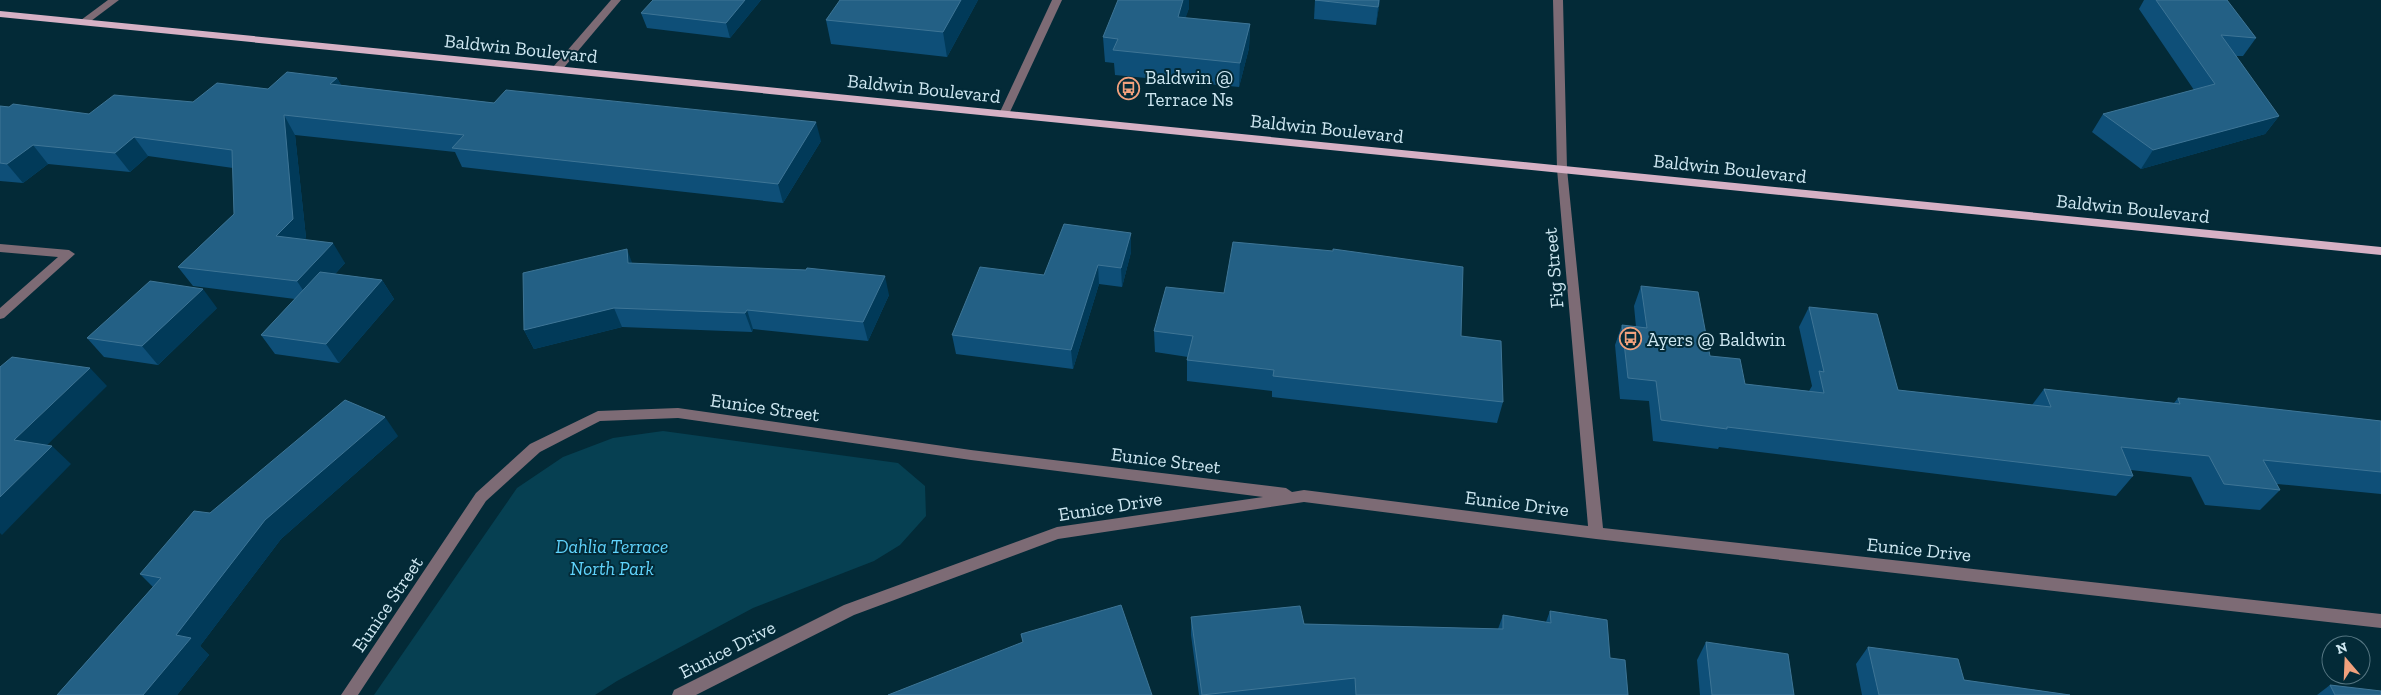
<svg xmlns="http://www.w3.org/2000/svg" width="2381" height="695" viewBox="0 0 2381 695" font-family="'Zilla Slab',serif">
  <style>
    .green { fill: #064052 }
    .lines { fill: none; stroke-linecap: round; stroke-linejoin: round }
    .minor { fill: #7d6b75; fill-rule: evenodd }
    .major { fill: #d6b1c5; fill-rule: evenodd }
    .wall { fill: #0e4f78 }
    .shaded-wall { fill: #013a59 }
    .building { fill: #236085; stroke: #3e7596 }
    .labels { text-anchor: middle; stroke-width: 4; stroke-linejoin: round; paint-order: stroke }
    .street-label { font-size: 19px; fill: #cfe8f2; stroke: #032a37 }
    .poi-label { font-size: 19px; fill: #cfe8f2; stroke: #032a37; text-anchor: start }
    .park-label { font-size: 19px; font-style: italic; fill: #60d4fd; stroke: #032a37 }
  </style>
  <rect width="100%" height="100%" fill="#032a37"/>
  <path class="green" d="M663 431 898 463 925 486 926 516 900 545 874 561 753 608 617 681 595 695H374L517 488 563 457 613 438Z"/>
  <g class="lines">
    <g class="minor">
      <path d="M108 0H119L87 24H81V20Z"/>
      <path d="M611 0H621L561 71H553V67Z"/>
      <path d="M1052 0H1062L1009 114 1008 116H1000L999 114Z"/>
      <path d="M1553 0H1563L1567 169 1603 528 2381 614V628L1596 539 1304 502 1058 539 854 615 696 695H672L674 690 844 605 1057 527 1263 497 971 460 678 418 600 421 540 452 486 501 358 695H341L476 493 530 444 598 411 678 408 971 450 1286 488 1292 492 1304 490 1588 526 1557 169Z"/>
      <path d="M0 244 69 250 75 254 4 318 0 319V308L58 257 0 252Z"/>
    </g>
    <path class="major" d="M0 11 2381 247V255L0 17Z"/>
  </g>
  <g class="wall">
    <path d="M761 0 730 38 647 28 641 13Z"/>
    <path d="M978 0 947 57 831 44 826 20Z"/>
    <path d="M1315 0H1380L1376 25 1314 19Z"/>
    <path d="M2144 0H2227L2256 38 2243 56H2236L2279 116 2265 134 2141 169 2092 132 2103 114 2194 90 2139 9Z"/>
    <path d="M1189 8 1185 18 1250 24 1249 48 1239 87 1115 75 1114 63 1105 62 1103 37Z"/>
    <path d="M337 78 341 85 821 141 783 203 462 167 455 152 295 135 306 238 304 239 345 263 335 274 382 280 394 299 339 363 275 354 261 335 295 299 193 286 178 267 234 214 233 168 148 156 130 172 48 164 23 183 0 181V106L89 114 193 102 268 89Z"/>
    <path d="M1131 233V252L1122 287 1099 284 1073 369 956 354 952 335 1044 275Z"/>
    <path d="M633 263 889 295 868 341 753 329 752 332 622 327 534 349 524 330Z"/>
    <path d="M1641 286 1710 356 1745 384 1809 391 1812 386 1799 327 1809 307 1898 390 2032 405 2044 389 2174 403 2178 398 2381 421V494L2277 484 2280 490 2260 510 2205 505 2191 477 2131 470 2133 476 2116 496 1719 447 1718 449 1653 441 1649 401 1620 399 1615 345 1622 325 1636 327 1634 306Z"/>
    <path d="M1224 293 1461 336 1503 402 1497 423 1272 397V391L1187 381V360L1188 357 1155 352 1154 331Z"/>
    <path d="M217 308 158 365 104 357 87 338Z"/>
    <path d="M398 436 281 539 200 646 209 655 177 695H57L153 587 140 574 210 513Z"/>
    <path d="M1550 611 1610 658 1628 695H1199L1191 635V617L1304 624 1498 629 1503 615 1546 622Z"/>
    <path d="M1706 642 1794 695H1700L1697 660Z"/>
    <path d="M1868 647 1964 680 2070 695H1862L1856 664Z"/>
    <path d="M2330 685 2381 695H2317Z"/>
  </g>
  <g class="shaded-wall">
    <path d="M745 0H761L730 38 726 23Z"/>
    <path d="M961 0H978L947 57 943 32Z"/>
    <path d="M1183 0H1189V8L1178 41V17Z"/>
    <path d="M1379 0H1380L1376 25 1378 7Z"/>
    <path d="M1250 24 1249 48 1239 87 1240 63Z"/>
    <path d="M337 78 348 97 330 84Z"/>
    <path d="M284 115 295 135 306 238 289 255 276 236Z"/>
    <path d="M2279 116 2265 134 2141 169 2153 150Z"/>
    <path d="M816 122 821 141 783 203 778 184Z"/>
    <path d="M134 137 148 156 130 172 115 153Z"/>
    <path d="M33 145 48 164 23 183 7 164Z"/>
    <path d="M1131 233V252L1122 287 1121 268Z"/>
    <path d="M333 243 345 263 310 301 297 281Z"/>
    <path d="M627 249 634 268 628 263Z"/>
    <path d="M1098 265 1099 284 1073 369 1071 350Z"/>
    <path d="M885 276 889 295 868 341 863 322Z"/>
    <path d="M382 280 394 299 339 363 326 344Z"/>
    <path d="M203 289 217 308 158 365 142 346Z"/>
    <path d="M614 308 622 327 534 349 524 330Z"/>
    <path d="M747 310 753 329 752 332 745 313Z"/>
    <path d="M90 368 107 386 33 459 14 440Z"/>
    <path d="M385 417 398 436 281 539 200 646 209 655 177 695H143L176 635 265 520Z"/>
    <path d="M52 446 71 464 2 535 0 533V497Z"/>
  </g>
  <g class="building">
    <path d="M653 0H745L726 23 641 13Z"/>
    <path d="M840 0H961L943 32 826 20Z"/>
    <path d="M1118 0H1183L1178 17 1250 24 1240 63 1113 50 1118 39 1103 37Z"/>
    <path d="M1315 0H1379L1378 7Z"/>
    <path d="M2156 0H2227L2256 38 2221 35 2279 116 2153 150 2103 114 2215 84Z"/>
    <path d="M287 72 337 78 330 84 494 103 506 90 816 122 778 184 452 148 464 135 284 115 293 219 276 236 333 243 297 281 178 267 234 214 232 150 134 137 115 153 33 145 7 164 0 163V106L9 107 13 104 89 114 114 95 193 102 217 83 268 89Z"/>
    <path d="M1064 224 1131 233 1121 268 1098 265 1071 350 952 335 980 267 1044 275Z"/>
    <path d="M1233 242 1333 251V249L1463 267 1461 336 1501 341 1503 402 1273 376 1274 370 1187 360 1193 336 1154 331 1166 287 1224 293Z"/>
    <path d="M627 249 628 263 806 270 807 268 885 276 863 322 747 310 745 313 614 308 524 330 523 273Z"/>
    <path d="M320 272 382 280 326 344 261 335Z"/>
    <path d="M150 281 203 289 142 346 87 338Z"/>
    <path d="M1641 286 1698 292 1710 356 1740 359 1745 384 1824 393 1819 371 1824 372 1809 307 1877 314 1898 390 2051 407 2044 389 2180 404 2178 398 2381 421V472L2263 460 2280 490 2224 484 2209 456 2121 447 2133 476 1727 427V429L1661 420 1656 381 1628 378 1622 325 1647 328Z"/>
    <path d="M12 357 90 368 14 440 52 446 0 497V367Z"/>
    <path d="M345 400 385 417 265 520 176 635 191 638 143 695H57L161 578 140 574 194 511 210 513Z"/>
    <path d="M1121 605 1152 695H888L1023 642 1021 634Z"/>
    <path d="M1300 606 1304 624 1503 629V615L1551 623 1550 611 1607 620 1610 658 1625 660 1628 695H1356L1355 678 1202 695 1191 617Z"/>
    <path d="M1706 642 1788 654 1794 695H1712Z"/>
    <path d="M1868 647 1958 659 1964 680 2070 695H1879Z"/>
    <path d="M2330 685 2381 691V695H2335Z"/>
  </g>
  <defs>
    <symbol id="bus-ring" viewBox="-11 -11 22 22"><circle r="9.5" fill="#032a37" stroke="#f1a17d" stroke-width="1.5"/><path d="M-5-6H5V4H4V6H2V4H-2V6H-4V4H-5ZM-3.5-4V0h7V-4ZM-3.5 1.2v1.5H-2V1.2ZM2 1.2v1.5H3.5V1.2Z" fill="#f1a17d"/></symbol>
  </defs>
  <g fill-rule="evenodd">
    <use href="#bus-ring" x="1116" y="76" width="25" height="25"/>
    <use href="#bus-ring" x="1618" y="326" width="25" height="25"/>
  </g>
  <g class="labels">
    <g class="street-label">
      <text transform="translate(521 48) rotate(6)" y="7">Baldwin Boulevard</text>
      <text transform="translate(924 88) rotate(6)" y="7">Baldwin Boulevard</text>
      <text transform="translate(1327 128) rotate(6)" y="7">Baldwin Boulevard</text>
      <text transform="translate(1730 168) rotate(6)" y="7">Baldwin Boulevard</text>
      <text transform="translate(2133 208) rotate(6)" y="7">Baldwin Boulevard</text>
      <text transform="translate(1553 268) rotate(-95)" y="7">Fig Street</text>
      <text transform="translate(765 407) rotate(8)" y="7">Eunice Street</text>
      <text transform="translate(1166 460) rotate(7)" y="7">Eunice Street</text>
      <text transform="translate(1517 503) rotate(7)" y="7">Eunice Drive</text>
      <text transform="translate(1110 506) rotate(-9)" y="7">Eunice Drive</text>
      <text transform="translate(1919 549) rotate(6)" y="7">Eunice Drive</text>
      <text transform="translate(387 604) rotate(-56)" y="7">Eunice Street</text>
      <text transform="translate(727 649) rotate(-27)" y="7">Eunice Drive</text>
    </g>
    <g class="poi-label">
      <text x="1145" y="84">Baldwin @<tspan x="1145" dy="22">Terrace Ns</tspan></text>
      <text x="1647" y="346">Ayers @ Baldwin</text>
    </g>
    <g class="park-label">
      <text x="612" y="553">Dahlia Terrace<tspan x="612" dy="22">North Park</tspan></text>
    </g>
  </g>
  <g transform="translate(2346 660) rotate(341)"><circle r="24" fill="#032a37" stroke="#557682"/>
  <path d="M0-4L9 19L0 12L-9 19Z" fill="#f1a17d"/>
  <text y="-8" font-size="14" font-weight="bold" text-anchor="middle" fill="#cfe8f2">N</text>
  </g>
</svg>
